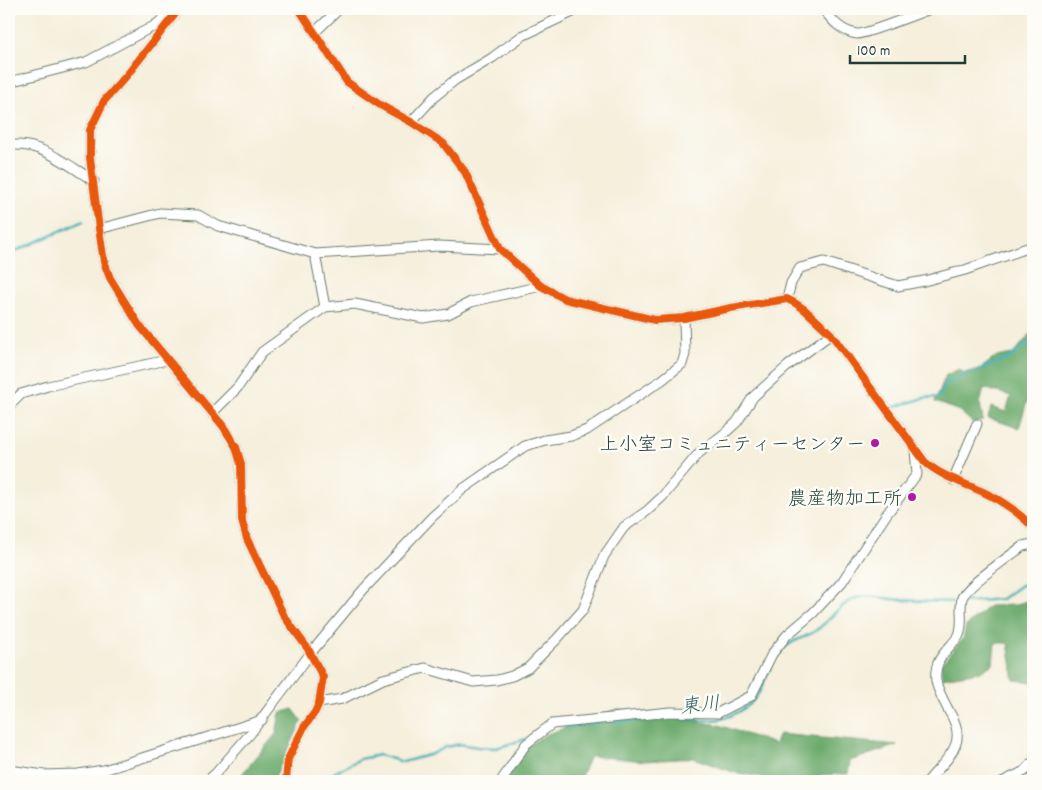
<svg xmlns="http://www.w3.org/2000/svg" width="1042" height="790" viewBox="0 0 1042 790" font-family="Dekko,'Klee One',sans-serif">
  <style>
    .forest { fill: #6eac6e; stroke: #467451 }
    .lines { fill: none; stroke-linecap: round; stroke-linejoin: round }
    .stream { stroke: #3fb0b7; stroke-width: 2.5 }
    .minor-casing { stroke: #6a7b6f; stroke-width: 11 }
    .minor { stroke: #fff; stroke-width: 9 }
    .cycleway-casing { stroke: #fdfcf7; stroke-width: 11 }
    .cycleway { stroke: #e8590c; stroke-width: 8 }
    .poi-dot { fill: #b5179e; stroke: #fdfcf7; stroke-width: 2 }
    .labels { text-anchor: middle; stroke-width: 5; stroke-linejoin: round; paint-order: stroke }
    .poi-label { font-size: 19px; fill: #1f3d34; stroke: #fdfcf7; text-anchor: end }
    .water-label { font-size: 20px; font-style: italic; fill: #2a6562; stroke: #fdfcf7 }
  </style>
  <rect width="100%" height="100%" fill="#fdfcf7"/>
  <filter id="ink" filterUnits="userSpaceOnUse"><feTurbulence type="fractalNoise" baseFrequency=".02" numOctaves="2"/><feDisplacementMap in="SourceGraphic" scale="10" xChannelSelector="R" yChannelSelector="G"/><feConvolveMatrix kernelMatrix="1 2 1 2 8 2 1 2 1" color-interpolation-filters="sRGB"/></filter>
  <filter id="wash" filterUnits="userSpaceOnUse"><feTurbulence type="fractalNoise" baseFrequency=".0096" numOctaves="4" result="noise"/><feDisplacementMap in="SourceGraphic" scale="20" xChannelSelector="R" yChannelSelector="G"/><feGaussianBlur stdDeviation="1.12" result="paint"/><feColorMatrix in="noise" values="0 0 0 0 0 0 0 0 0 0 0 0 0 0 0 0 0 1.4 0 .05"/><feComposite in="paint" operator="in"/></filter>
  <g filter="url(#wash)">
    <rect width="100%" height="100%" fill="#f5efdc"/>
    <g class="forest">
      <path d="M1033 331V366L1029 370 1033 381 1019 428 988 418 991 407 1006 412 1011 396 984 388 980 404 983 420 973 423 958 410 935 402 946 375 959 369 964 373 980 369 996 357 1013 354Z"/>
      <path d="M1033 598V682L1014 680 1008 643H995L993 664 980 672 942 678 941 664 963 639 966 626 989 606 1016 605Z"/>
      <path d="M293 709 302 721 273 781H236L276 734 280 713Z"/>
      <path d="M618 709 719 725 775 744 779 734 897 745 850 761 848 774 819 775 817 781H763L762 777 736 773 693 758 646 761 590 756 579 781H500L515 753 547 734Z"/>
    </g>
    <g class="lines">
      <g class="stream">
        <path d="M9 254 83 221"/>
        <path d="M891 408 924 398 939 397 946 383 1011 357 1033 340"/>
        <path d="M965 602 1002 599 1021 585H1033"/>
        <path d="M613 722C632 721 651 719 670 718 690 718 712 724 730 716 764 701 760 685 775 658 784 643 799 640 812 633 826 625 834 611 847 603 850 600 856 598 860 597 871 595 881 598 891 599 913 601 936 602 959 602"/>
        <path d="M564 727 600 723"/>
        <path d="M326 781 334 773 360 759 379 755 403 762 432 754 446 747 460 744 477 747 496 748 526 739"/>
      </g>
    </g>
  </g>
  <g filter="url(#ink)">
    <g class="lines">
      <defs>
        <g id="minor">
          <path d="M179 9 127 75 104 101 90 130V158L99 229 104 262 110 278 139 325 223 426 236 447 241 464 242 521 247 539 284 616 308 649 323 677 319 703 315 712 304 727 288 759 286 781"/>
          <path d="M299 9 347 82 380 105 411 122 443 143 465 172 500 249 541 286 565 299 655 320 684 318 731 308 787 299 795 303 804 309 831 334 925 462C941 476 961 482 981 491 999 499 1019 513 1033 527"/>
          <path d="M823 9C832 20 841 32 857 34 864 35 919 13 930 9"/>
          <path d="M315 32 339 9"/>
          <path d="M9 82 86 62 154 26 172 12"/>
          <path d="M411 122 434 97 455 80 492 58 522 36 579 9"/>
          <path d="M9 146C37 139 71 167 94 181"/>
          <path d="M99 229 160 213 198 215 218 226 315 254 439 246 500 249"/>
          <path d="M315 254 325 307"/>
          <path d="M787 299 791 283 800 268 824 262 898 286 924 281 965 270 1033 246"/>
          <path d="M9 406 21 394 48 386 167 360"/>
          <path d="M212 413 238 387 262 352 325 307 355 304 423 318 448 314 471 302 541 286"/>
          <path d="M953 480 977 424"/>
          <path d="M319 703 342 699 383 679 425 668 473 682 497 680 512 676 528 668 556 640 583 610 604 556 624 527 647 511 662 497 699 453 725 433 737 422 753 397 789 365 831 334"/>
          <path d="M9 770 44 775 78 774 104 770 262 720"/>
          <path d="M207 781 216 773 250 734 310 654 363 590 432 517 463 489 525 446 545 440 571 436 587 430 662 380 682 364 685 354 684 318"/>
          <path d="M501 781 526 744 552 724 670 712 718 713 751 696 772 654 787 635 813 613 842 582 886 515 917 474 915 450"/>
          <path d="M928 781C947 758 969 744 950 713 945 703 938 692 936 681 934 664 941 656 952 644 954 641 958 638 959 635 964 623 959 610 962 598 966 586 1011 555 1023 546L1033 544"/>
          <path d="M1004 781 1025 771 1033 762"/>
        </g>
      </defs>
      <use href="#minor" class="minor-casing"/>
      <use href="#minor" class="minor"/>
      <defs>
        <g id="cycleway">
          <path d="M179 9 127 75 104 101 90 130V158L99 229 104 262 110 278 139 325 223 426 236 447 241 464 242 521 247 539 284 616 308 649 323 677 319 703 315 712 304 727 288 759 286 781"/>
          <path d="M299 9 347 82 380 105 411 122 443 143 465 172 500 249 541 286 565 299 655 320 684 318 731 308 787 299 795 303 804 309 831 334 925 462C941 476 961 482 981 491 999 499 1019 513 1033 527"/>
        </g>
      </defs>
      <use href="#cycleway" class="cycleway-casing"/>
      <use href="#cycleway" class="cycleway"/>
    </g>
  </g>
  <g class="poi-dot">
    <circle cx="875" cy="443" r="5"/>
    <circle cx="912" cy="497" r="5"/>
  </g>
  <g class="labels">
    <g class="poi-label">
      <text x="865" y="450">上小室コミュニティーセンター</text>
      <text x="902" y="504">農産物加工所</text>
    </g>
    <g class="water-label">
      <text transform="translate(700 704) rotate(-6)" y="7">東川</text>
    </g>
  </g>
  <rect width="1042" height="790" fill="none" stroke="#fdfcf7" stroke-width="30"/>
  <path d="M850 55v8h115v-8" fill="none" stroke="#1f3d34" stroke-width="2.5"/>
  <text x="857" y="55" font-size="15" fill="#1f3d34" stroke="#fdfcf7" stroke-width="4" paint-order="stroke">100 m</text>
</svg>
